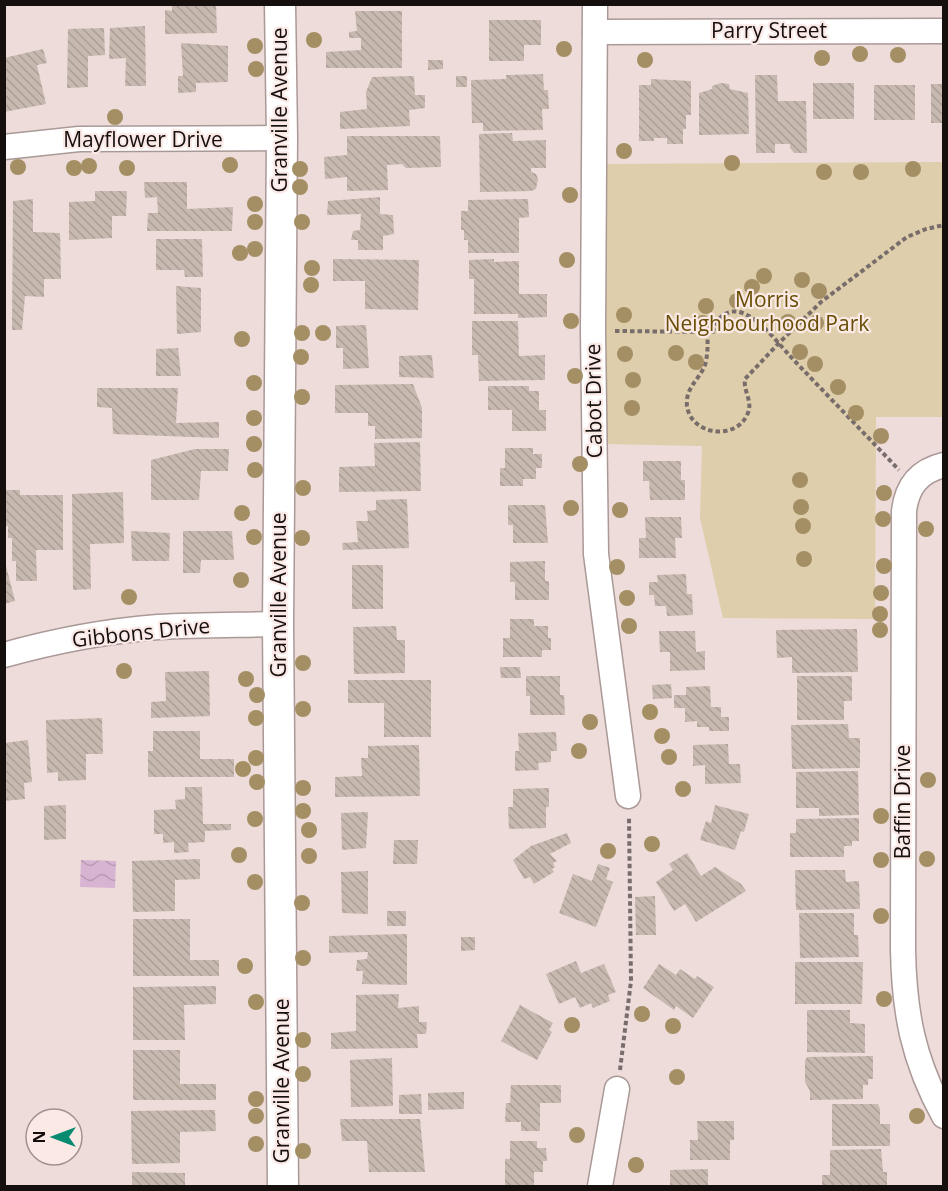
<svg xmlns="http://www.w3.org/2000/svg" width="948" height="1191" viewBox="0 0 948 1191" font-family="'Open Sans',sans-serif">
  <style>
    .green { fill: #deceab }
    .water { fill: url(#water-waves) }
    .building { fill: url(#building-back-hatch) }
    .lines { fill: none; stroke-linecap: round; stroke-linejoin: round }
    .minor-casing { stroke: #aa9996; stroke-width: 27 }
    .tertiary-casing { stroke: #aa9996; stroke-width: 33 }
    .path { stroke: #786d6b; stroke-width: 4; stroke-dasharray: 4.5 3; stroke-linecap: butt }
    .minor { stroke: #fff; stroke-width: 24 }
    .tertiary { stroke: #fff; stroke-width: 30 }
    .tree { fill: #a48e64 }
    .labels { text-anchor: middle; stroke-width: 4.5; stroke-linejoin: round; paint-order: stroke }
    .street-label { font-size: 21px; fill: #150f0e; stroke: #fbe9e6 }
    .park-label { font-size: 21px; fill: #684e05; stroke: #fbe9e6 }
  </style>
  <defs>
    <pattern id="water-waves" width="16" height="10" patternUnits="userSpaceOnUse" patternTransform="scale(1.5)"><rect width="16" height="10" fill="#d7b4d2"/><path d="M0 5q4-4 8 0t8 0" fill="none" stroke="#b89ab3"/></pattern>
    <pattern id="building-back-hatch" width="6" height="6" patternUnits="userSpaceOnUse" patternTransform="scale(1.5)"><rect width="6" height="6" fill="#c7b9b0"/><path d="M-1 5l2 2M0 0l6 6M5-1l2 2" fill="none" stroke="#aa9e96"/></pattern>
  </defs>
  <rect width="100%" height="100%" fill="#eddcd9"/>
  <path class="green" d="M943 162V417H876L875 619 723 618 700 518 702 446 604 444 607 164Z"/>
  <path class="water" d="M81 860 116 861 115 888 80 887Z"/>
  <g class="building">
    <path d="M172 4H216L217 33 165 34V10L172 11Z"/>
    <path d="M355 11H402V68H326V52L361 50V38H349V32L357 31Z"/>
    <path d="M489 20H541V45H524V61H489Z"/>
    <path d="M145 26 146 86H125L126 58 109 59 110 28Z"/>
    <path d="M104 28 105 55 88 56V87L67 88 68 29Z"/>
    <path d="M181 43 228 46V82L196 83V92L178 93V76H183Z"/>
    <path d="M43 49 47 63 37 65 46 104 4 112V58Z"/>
    <path d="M428 60H443V69L428 70Z"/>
    <path d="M543 74 544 90H548L549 109H542L543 130 483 131V123H472L471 80 506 79V75Z"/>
    <path d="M755 75H777L778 101H806L807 153H794L790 148V144H775V153H756Z"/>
    <path d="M414 76 415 95H425V108L409 110 410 126 340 129V112L367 109 366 92 372 77Z"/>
    <rect x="456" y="76" width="11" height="11"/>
    <path d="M651 79 691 81V115H686V129H683V144H667V138H654V141H639V85H651Z"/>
    <path d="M721 83 729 84 730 89 748 93 749 134 699 135V93L712 89V86Z"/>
    <rect x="813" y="83" width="41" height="36"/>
    <rect x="931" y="84" width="13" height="39"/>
    <rect x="874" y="85" width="41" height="35"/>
    <path d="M512 133 513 141 546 140V168H531V172L536 174 538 179 536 189 531 191 480 192 479 134Z"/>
    <path d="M347 136H440L441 167 406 168 402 164 387 165 388 190 347 191V177L325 179 324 157 347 155Z"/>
    <path d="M144 182H187V209L233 207 232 231H147L148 213H158L157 197 145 198Z"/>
    <path d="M95 191H127L126 216H112V238L69 240V202L95 201Z"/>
    <path d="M380 197V214L393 215 394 234 383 236V250H358V240H351L353 231 360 230 361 214 327 215 328 201Z"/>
    <path d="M33 199V232L60 233 61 279H44V297L25 296 22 330H12L13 201Z"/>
    <path d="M528 199 529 217 519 218V253H468V240H464V230H461V211H468V200Z"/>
    <path d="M156 239H202L203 277H185L184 270H156Z"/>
    <path d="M333 259 419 260 418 310 365 309V281H333Z"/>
    <path d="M494 259V262L519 261V294H547V317L518 318V314H474V279H469V260Z"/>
    <path d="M176 286 201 288V332L177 334Z"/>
    <path d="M472 321H518L519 356 545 355V380L479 381 478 355H472Z"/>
    <path d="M366 325 369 368 343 369V348H336V326Z"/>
    <path d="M178 348 181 376H156V349Z"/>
    <path d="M432 355 434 378 399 377V356Z"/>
    <path d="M413 384 422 408V438L375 439V426H368V413H335V385Z"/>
    <path d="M488 386H529V391H539V410H546V431H512V410H488Z"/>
    <path d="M97 388H178L176 423 219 422V438L113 434 112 408 97 407Z"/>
    <path d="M420 442 421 491 339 492V467L375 466 374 443Z"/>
    <path d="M505 448H533V454H542V468H536V479H523V486H500V468H505Z"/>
    <path d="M195 449H229L228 471H201L199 500H151V460Z"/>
    <path d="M643 461H681V480H685V500H650L649 481H643Z"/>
    <path d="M4 490H20V495H63V550H36L37 581H16V561H12V538H8V526H4Z"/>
    <path d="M123 492 124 543 90 544 91 589 73 590 72 494Z"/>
    <path d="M407 499 409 548 343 550 342 543 358 542 356 521H368L367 511 376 510V500Z"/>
    <path d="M508 505H545L548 543H513V525H508Z"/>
    <path d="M645 517H681L682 538H675L676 558H639V538H646Z"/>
    <path d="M131 531 170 533 169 561H132Z"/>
    <path d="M183 531H232L234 560H201L200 573H183Z"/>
    <path d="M4 558 15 601 4 604Z"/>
    <path d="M545 561V581H549V600H515V582H510V562Z"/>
    <rect x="352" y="565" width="31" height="44"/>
    <path d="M686 574 687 594H692L693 615 667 616 666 606H655L654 595H649V582H658L657 575Z"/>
    <path d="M510 619H534V626H548V638H551V650H542V657H503V638H510Z"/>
    <path d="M396 626 397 640H405V673L354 674 353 627Z"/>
    <path d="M857 629 858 672 792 673V657L777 658 776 630Z"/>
    <path d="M659 631H695L696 652 705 651V670L670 671V652H660Z"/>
    <path d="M500 667H520L521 678H501Z"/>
    <path d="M209 671 210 716 151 718V702L166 701 165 672Z"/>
    <path d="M526 676H560V695H564L565 715H530V696H526Z"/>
    <path d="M797 676H852V701H844V720H797Z"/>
    <path d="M348 680H431V737H384V703H348Z"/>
    <path d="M671 684 672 698 653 699 652 685Z"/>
    <path d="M710 686 711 707H721V717H729V731H709V727H697V721L685 722V708H674V695H686V687Z"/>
    <path d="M102 718 103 754H86V780L58 781V772L47 773 46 720Z"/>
    <path d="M848 724 849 738H860V768L792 769 791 725Z"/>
    <path d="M153 731H200V759H234V777H148V751H153Z"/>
    <path d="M556 732 557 751H551V762L538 763 539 770 515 771V751H519L518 733Z"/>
    <path d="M28 740 32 782 24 783 25 799 4 801V743Z"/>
    <path d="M728 744 729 764H740L741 783 705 784V765L693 766V745Z"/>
    <path d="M419 745 420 796 335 797V777L362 776 361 758H368V746Z"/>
    <path d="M858 771 859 815 819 816V808H796V772Z"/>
    <path d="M185 787H202L203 824H231V830L205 831V842L188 843 189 852 174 853V842L163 843V834H154V810L176 809 175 800 185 799Z"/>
    <path d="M549 788V807H546V828L509 829 508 807H513V789Z"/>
    <path d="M66 805V839L44 840V806Z"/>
    <path d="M715 805 749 814 744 832 741 831 735 850 700 840 706 821 711 823Z"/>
    <path d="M368 812 366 848 342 850 341 813Z"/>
    <path d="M859 818V841H852V846H844V857H790V833H796V819Z"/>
    <path d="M567 833 571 843 550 854 557 861 553 863 555 867 552 869 554 872 534 884 530 877 524 879 513 860 531 846Z"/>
    <path d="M394 840H418L417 864H393Z"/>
    <path d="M687 853 701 876 715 867 741 884 746 891 696 922 685 904 674 911 656 882 673 870 669 864Z"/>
    <path d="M200 859V879L175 880V911L133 912 132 861Z"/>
    <path d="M598 864 610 868 606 879 613 882 596 927 559 913 573 874 592 881Z"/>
    <path d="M795 870H845L846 882 859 881 860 909 796 910Z"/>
    <path d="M368 871V914L342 913 341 872Z"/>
    <path d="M655 896 656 935H636L635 897Z"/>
    <rect x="387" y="911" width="19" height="15"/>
    <path d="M799 913H854V935H858L859 957 800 958Z"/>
    <path d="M133 919H190V960H219V976H133Z"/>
    <path d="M407 934V985L362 984 363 971H356L357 960 367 959 368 952 329 953V936Z"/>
    <path d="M461 937H475V950L461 951Z"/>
    <path d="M576 961 581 973 604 964 616 992 608 995 610 1001 593 1008 591 1003 580 1008 575 997 559 1004 546 974Z"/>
    <path d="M795 962H863L862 1004H795Z"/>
    <path d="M659 964 676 975 680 969 695 979 697 976 714 987 693 1018 676 1006 674 1010 643 988Z"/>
    <path d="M216 986V1004L184 1005 185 1040H133V987Z"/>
    <path d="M399 994 398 1008 419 1006V1022H427L426 1034H417L418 1048 331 1049V1033L356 1031V995Z"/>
    <path d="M520 1005 553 1023 549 1030 552 1032 537 1060 501 1041Z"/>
    <path d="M807 1010H850V1023L865 1024V1053L807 1052Z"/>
    <path d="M133 1050H180V1084H216V1100H133Z"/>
    <path d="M873 1056V1079H868V1085H863V1099L810 1100V1091L805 1082V1061L807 1057Z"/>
    <path d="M392 1058 393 1106 351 1107 350 1060Z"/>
    <path d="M511 1085H561V1103H540V1131H521V1122H505L506 1103H510Z"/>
    <path d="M464 1092V1109L428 1110V1093Z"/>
    <path d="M421 1094 422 1114H399V1095Z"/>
    <path d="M832 1104H878L880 1109V1124H890V1146H832Z"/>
    <path d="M215 1110 216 1131 180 1132V1163L132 1164 131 1111Z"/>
    <path d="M340 1119H420L425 1172H369L367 1141H342Z"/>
    <path d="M697 1121H734V1140H730V1160H690V1140H698Z"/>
    <path d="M510 1141H537V1148H546L547 1161H543V1172H534V1186L505 1185V1159H510Z"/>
    <path d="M881 1149 883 1172H887V1186H822V1175H830V1150Z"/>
    <path d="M708 1169V1186H670V1170Z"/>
    <path d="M132 1172 185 1173V1186H132Z"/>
  </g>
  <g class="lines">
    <defs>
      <g id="minor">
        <path d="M595 4 593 332 596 554 628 796"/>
        <path d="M595 32 944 31"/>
        <path d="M4 147 79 139 282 138"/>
        <path d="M944 465C919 471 907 486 904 511L903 949C904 1012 913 1060 944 1116"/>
        <path d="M4 655C54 641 107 631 158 627 198 625 238 625 278 624"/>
        <path d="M600 1186 617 1089"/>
      </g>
      <path id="tertiary" d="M280 4 282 138 278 624 283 1186"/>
    </defs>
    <use href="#minor" class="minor-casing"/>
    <use href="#tertiary" class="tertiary-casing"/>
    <g class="path">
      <path d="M615 331 713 332C717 315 731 306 747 315 762 322 779 344 790 356 826 394 863 432 899 470"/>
      <path d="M707 332C708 343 708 354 705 365 699 380 685 388 687 406 691 435 735 441 747 415 754 402 743 392 745 379L778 344 821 302 907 237 926 229 944 225"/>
      <path d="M620 1070 631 981 629 818"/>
    </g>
    <use href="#minor" class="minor"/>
    <use href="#tertiary" class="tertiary"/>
  </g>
  <g class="tree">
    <circle cx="314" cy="40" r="8"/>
    <circle cx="255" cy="46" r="8"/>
    <circle cx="564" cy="49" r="8"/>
    <circle cx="860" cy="54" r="8"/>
    <circle cx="898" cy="55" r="8"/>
    <circle cx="822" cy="58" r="8"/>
    <circle cx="645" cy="60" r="8"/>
    <circle cx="256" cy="69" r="8"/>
    <circle cx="115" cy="117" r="8"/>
    <circle cx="624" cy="151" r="8"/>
    <circle cx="732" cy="163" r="8"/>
    <circle cx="230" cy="165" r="8"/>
    <circle cx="89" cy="166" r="8"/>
    <circle cx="18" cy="167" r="8"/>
    <circle cx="74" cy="168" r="8"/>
    <circle cx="127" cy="168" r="8"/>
    <circle cx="300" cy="169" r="8"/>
    <circle cx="913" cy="169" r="8"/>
    <circle cx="824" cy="172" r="8"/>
    <circle cx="861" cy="172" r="8"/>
    <circle cx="300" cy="187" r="8"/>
    <circle cx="570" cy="195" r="8"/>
    <circle cx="255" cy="204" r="8"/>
    <circle cx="255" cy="222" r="8"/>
    <circle cx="302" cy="222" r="8"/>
    <circle cx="255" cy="249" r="8"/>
    <circle cx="240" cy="253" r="8"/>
    <circle cx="567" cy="260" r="8"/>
    <circle cx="312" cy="268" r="8"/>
    <circle cx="764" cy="276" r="8"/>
    <circle cx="802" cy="280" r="8"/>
    <circle cx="311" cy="285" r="8"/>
    <circle cx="752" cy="287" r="8"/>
    <circle cx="819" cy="291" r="8"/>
    <circle cx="737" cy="301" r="8"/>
    <circle cx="706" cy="306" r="8"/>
    <circle cx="624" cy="315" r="8"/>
    <circle cx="571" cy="321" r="8"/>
    <circle cx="788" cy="322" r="8"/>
    <circle cx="703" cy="323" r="8"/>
    <circle cx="816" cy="323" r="8"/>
    <circle cx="302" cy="333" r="8"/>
    <circle cx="323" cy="333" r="8"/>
    <circle cx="242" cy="339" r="8"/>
    <circle cx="800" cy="352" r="8"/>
    <circle cx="676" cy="353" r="8"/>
    <circle cx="625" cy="354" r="8"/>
    <circle cx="301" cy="357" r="8"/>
    <circle cx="696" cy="362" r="8"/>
    <circle cx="815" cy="364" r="8"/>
    <circle cx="575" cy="376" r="8"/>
    <circle cx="633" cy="380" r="8"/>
    <circle cx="254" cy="383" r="8"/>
    <circle cx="838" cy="387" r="8"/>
    <circle cx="302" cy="397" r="8"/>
    <circle cx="632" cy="408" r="8"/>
    <circle cx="856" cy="413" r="8"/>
    <circle cx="254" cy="418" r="8"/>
    <circle cx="881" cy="436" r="8"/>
    <circle cx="254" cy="444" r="8"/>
    <circle cx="580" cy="464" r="8"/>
    <circle cx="255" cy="470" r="8"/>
    <circle cx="800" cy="480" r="8"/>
    <circle cx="303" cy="488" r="8"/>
    <circle cx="884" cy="493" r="8"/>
    <circle cx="801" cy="507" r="8"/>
    <circle cx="571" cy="508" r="8"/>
    <circle cx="620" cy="510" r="8"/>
    <circle cx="242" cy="513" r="8"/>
    <circle cx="883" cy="519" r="8"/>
    <circle cx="803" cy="526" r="8"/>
    <circle cx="926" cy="529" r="8"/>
    <circle cx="254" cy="537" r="8"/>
    <circle cx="302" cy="538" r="8"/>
    <circle cx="804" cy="559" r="8"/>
    <circle cx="884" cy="566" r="8"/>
    <circle cx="617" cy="567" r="8"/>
    <circle cx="241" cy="580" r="8"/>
    <circle cx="881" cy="593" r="8"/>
    <circle cx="129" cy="597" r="8"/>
    <circle cx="627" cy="598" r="8"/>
    <circle cx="880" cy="614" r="8"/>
    <circle cx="629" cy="626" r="8"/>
    <circle cx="880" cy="630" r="8"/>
    <circle cx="303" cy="663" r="8"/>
    <circle cx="124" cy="671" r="8"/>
    <circle cx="246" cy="679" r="8"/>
    <circle cx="257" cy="695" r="8"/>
    <circle cx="303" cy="709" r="8"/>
    <circle cx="650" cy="712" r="8"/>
    <circle cx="256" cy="718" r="8"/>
    <circle cx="590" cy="722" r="8"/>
    <circle cx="662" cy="736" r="8"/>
    <circle cx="579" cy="751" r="8"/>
    <circle cx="669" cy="757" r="8"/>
    <circle cx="256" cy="758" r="8"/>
    <circle cx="243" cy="769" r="8"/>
    <circle cx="928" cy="780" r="8"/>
    <circle cx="257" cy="782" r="8"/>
    <circle cx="303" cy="788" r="8"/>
    <circle cx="683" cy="789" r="8"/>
    <circle cx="303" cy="811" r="8"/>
    <circle cx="881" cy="816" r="8"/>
    <circle cx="255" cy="819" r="8"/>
    <circle cx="309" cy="830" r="8"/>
    <circle cx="652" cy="844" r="8"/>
    <circle cx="608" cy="851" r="8"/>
    <circle cx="239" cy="855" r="8"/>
    <circle cx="309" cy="856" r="8"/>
    <circle cx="927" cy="859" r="8"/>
    <circle cx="881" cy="860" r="8"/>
    <circle cx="255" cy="882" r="8"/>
    <circle cx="302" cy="903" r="8"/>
    <circle cx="881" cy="916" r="8"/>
    <circle cx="303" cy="958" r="8"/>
    <circle cx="245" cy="966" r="8"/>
    <circle cx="884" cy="999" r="8"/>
    <circle cx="256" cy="1002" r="8"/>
    <circle cx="642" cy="1014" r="8"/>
    <circle cx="572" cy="1025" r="8"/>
    <circle cx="673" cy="1026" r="8"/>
    <circle cx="303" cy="1040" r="8"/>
    <circle cx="303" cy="1074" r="8"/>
    <circle cx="677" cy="1077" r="8"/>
    <circle cx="256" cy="1099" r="8"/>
    <circle cx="256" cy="1116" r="8"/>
    <circle cx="917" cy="1116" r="8"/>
    <circle cx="577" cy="1135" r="8"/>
    <circle cx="256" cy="1144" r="8"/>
    <circle cx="303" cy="1151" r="8"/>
    <circle cx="636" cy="1165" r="8"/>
  </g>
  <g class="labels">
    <g class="street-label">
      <text x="769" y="38">Parry Street</text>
      <text transform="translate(280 110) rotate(-90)" y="7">Granville Avenue</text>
      <text x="143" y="147">Mayflower Drive</text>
      <text transform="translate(594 401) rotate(-91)" y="7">Cabot Drive</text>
      <text transform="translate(279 595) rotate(-90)" y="7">Granville Avenue</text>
      <text transform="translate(141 633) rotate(-6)" y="7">Gibbons Drive</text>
      <text transform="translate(903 802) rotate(-90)" y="7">Baffin Drive</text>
      <text transform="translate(282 1081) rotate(-90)" y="7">Granville Avenue</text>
    </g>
    <g class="park-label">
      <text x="767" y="307">Morris<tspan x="767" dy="24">Neighbourhood Park</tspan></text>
    </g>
  </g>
  <rect width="948" height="1191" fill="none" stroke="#150f0e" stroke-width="12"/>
  <g transform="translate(54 1137) rotate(270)"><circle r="28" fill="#fbe9e6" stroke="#9f9290" stroke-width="1.5"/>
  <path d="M0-4.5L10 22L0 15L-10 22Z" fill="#078b70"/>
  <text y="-9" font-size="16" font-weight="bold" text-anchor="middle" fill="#150f0e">N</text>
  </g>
</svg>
